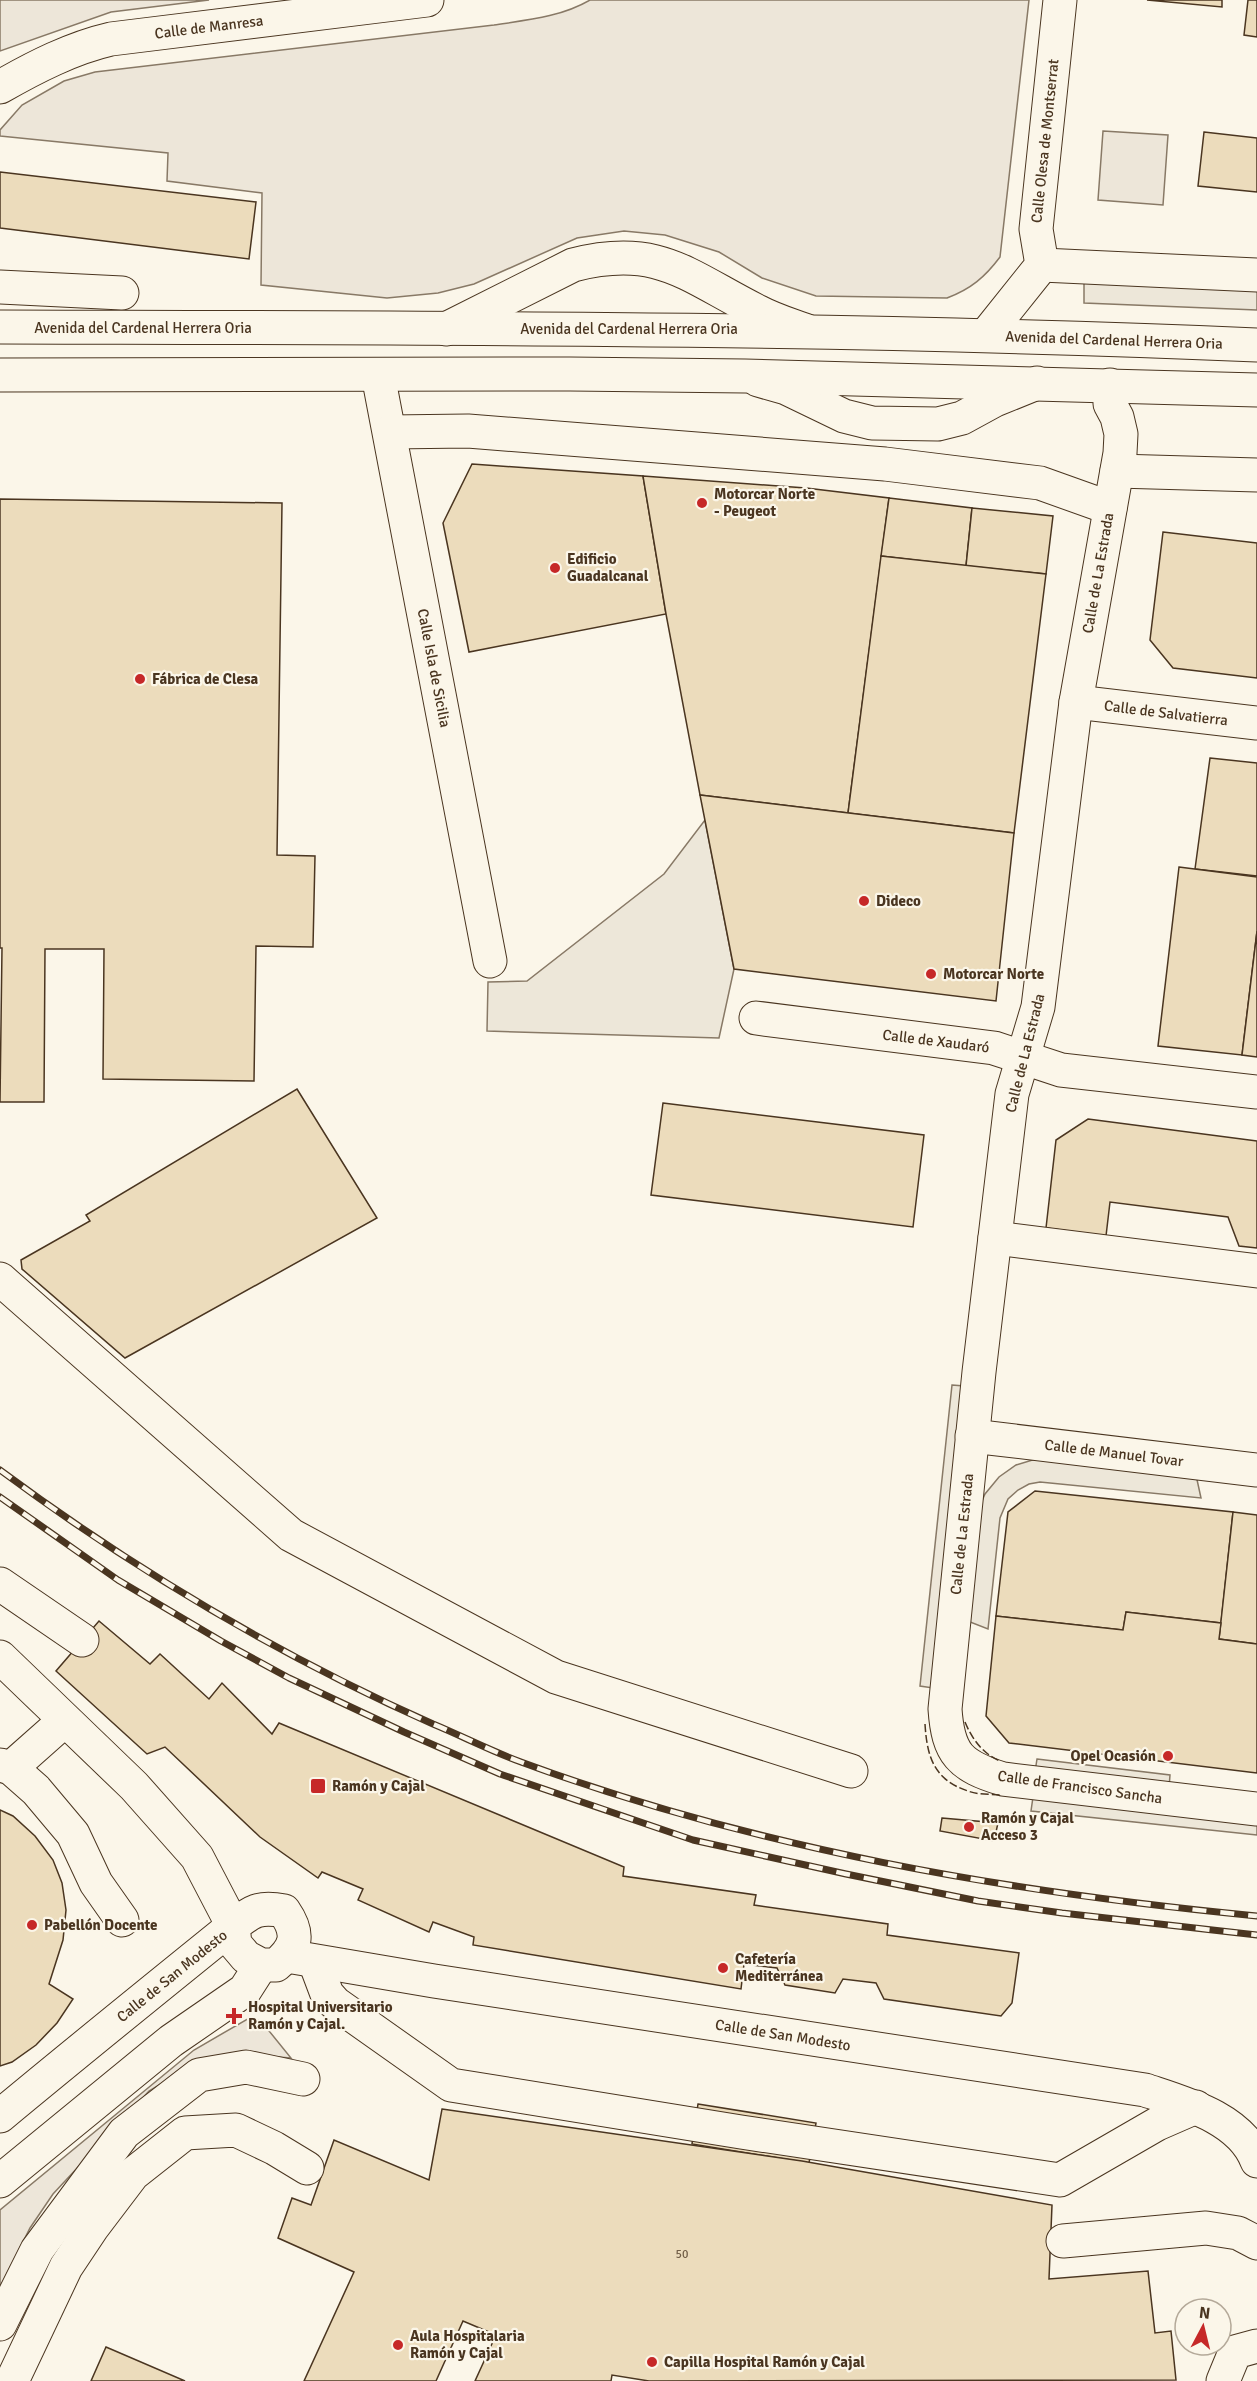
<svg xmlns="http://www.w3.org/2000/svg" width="1257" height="2381" viewBox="0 0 1257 2381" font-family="Signika,sans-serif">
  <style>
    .green { fill: #ede6d9; stroke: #887966; stroke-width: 1.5 }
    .parking { fill: #ede7d9; stroke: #887966; stroke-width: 1.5 }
    .building { fill: #ecdcbc; stroke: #4a3520; stroke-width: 1.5 }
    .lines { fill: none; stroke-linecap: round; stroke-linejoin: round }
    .minor-casing { stroke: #4a3520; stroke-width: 35 }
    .major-casing { stroke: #4a3520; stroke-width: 35 }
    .minor { stroke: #fbf6e9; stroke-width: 33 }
    .major { stroke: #fbf6e9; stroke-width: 33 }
    .rail-casing { stroke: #4a3520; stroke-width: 7 }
    .rail { stroke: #fbf6e9; stroke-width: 4.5; stroke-dasharray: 14; stroke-linecap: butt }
    .fence { stroke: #4a3520; stroke-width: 1.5; stroke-dasharray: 8 3; stroke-linecap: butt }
    .poi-dot { fill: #c62828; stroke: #fbf6e9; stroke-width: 2 }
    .labels { text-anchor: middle; stroke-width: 4.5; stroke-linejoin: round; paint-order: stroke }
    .number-label { font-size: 12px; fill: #725f47 }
    .street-label { font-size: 15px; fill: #4a3520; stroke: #fbf6e9 }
    .poi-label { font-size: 15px; font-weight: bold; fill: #4a3520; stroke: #fbf6e9; text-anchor: start }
  </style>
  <rect width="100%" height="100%" fill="#fbf6e9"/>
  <g class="green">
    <path d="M0 0H209L111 12 0 51Z"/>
    <path d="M590 0H1029L1000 257C985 277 971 289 947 298L816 296 762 278 719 252 665 235 624 231 577 238 474 284 438 293 387 298 261 285 262 193 167 181 168 153 0 136V130L22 105 64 81 95 72 494 25C527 20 561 17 590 0Z"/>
    <path d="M1103 131 1168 135 1163 205 1098 200Z"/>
    <path d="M251 2017 261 2021 291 2058 237 2054 192 2065 149 2091 53 2194 30 2228 0 2288V2210L194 2050Z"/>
  </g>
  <g class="parking">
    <path d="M1084 281 1257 285V310L1084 303Z"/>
    <path d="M705 820 734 969 719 1038 487 1031 488 982 527 981 664 874Z"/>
    <path d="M952 1385 964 1386 933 1688 920 1686Z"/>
    <path d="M1039 1458 1196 1475 1201 1498 1040 1482 1029 1484 1018 1490 1008 1499 1000 1518 988 1629 965 1620 978 1510 985 1494 999 1477 1016 1465Z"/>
    <path d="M1037 1759 1170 1775 1169 1788 1035 1772Z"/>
    <path d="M1033 1797 1257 1822V1835L1031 1811Z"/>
  </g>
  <g class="building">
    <path d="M1147 0H1222V7Z"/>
    <path d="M1248 0H1257V37L1244 35Z"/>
    <path d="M1204 132 1257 138V192L1198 186Z"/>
    <path d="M0 172 256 202 249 259 0 228Z"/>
    <path d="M472 464 643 476 666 614 469 652 443 523Z"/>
    <path d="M643 476 806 488 889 498 848 813 700 795 666 614Z"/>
    <path d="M889 498 972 508 966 566 881 556Z"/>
    <path d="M0 499 282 503 277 855 315 856 313 947 256 946 254 1081 103 1079 104 949H45L44 1102H0L2 948H0Z"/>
    <path d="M972 508 1053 516 1046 574 966 566Z"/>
    <path d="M1163 532 1257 543V678L1173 668 1150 640Z"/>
    <path d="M881 556 1046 574 1014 833 848 813Z"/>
    <path d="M1210 758 1257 763V876L1195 869Z"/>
    <path d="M700 795 1014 833 996 1001 734 969Z"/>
    <path d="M1179 867 1257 877V931L1242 1055 1158 1046Z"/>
    <path d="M1257 931V1057L1242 1055Z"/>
    <path d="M297 1089 377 1218 125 1358 22 1269 21 1260 90 1221 86 1215Z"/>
    <path d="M663 1103 924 1135 913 1227 651 1195Z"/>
    <path d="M1088 1119 1257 1141V1248L1239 1246 1228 1217 1110 1202 1106 1236 1046 1228 1056 1140Z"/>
    <path d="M1035 1491 1233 1512 1221 1623 1126 1612 1123 1630 996 1616 1008 1512Z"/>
    <path d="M1233 1512 1257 1515V1644L1219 1639Z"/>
    <path d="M1126 1612 1221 1623 1219 1639 1257 1644V1773L1009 1743 986 1716 996 1616 1123 1630Z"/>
    <path d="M99 1621 150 1664 160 1654 209 1699 222 1683 272 1734 279 1723 624 1867 623 1876 756 1895 754 1905 888 1924 887 1935 1019 1953 1012 2003 1001 2016 884 1999 876 1983 843 1979 835 1993 785 1985 777 1968 744 1964 741 1989 473 1945 474 1937 433 1922 429 1932 358 1900 363 1889 322 1872 318 1878 260 1837 165 1747 147 1754 56 1671Z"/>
    <path d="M0 1810 13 1816 35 1836 53 1860 62 1883 66 1910 63 1940 49 1984 73 1999 57 2023 36 2045 12 2062 0 2066Z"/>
    <path d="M942 1818 998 1823 994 1841 940 1831Z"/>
    <path d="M698 2104 816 2123 809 2163 692 2144Z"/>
    <path d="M442 2109 802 2161 1052 2205 1049 2279 1148 2271 1155 2333 1171 2331 1176 2380 649 2381 612 2375 611 2381H475L496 2335 463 2321 436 2381H304L354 2272 278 2238 292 2198 311 2205 334 2140 429 2180Z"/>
    <path d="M106 2347 185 2381H91Z"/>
  </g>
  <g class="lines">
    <defs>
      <g id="minor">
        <path d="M0 87C35 67 72 48 111 39L427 0"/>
        <path d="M1042 265 1257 275"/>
        <path d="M0 287 122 293"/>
        <path d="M446 329 573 265C659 243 687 276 759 312 774 320 791 325 807 331"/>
        <path d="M986 335 1042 265 1036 229 1060 0"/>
        <path d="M378 375 490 961"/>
        <path d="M758 380 786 388 844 416 872 423 938 424 962 418 995 400 1037 383"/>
        <path d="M1110 385V404L1117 417 1121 434 1120 453 1076 702 1038 1007 1012 1094 979 1372 945 1709C948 1754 960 1766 1003 1779L1257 1809"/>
        <path d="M390 432 468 431 885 464 1040 483 1110 508"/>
        <path d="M1117 471 1257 475"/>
        <path d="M1076 702 1257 723"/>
        <path d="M756 1018 994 1048 1061 1070 1257 1092"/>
        <path d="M995 1238 1257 1271"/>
        <path d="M0 1279 291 1535 556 1677 851 1771"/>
        <path d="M972 1436 1257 1470"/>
        <path d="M0 1584 82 1640"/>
        <path d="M0 1657 134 1786 197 1857 233 1926 235 1944 246 1957 261 1965H276C297 1947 300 1934 284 1911 259 1906 252 1911 233 1926 155 1989 77 2052 0 2116"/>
        <path d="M0 1765 11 1768 36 1790 73 1834 96 1883 122 1920"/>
        <path d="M11 1768 64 1721"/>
        <path d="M287 1956 434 1981 1145 2090C1184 2103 1241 2118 1257 2161"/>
        <path d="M315 1962 327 1994 335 2003 451 2085 741 2132 1060 2180 1157 2124 1196 2107"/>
        <path d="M0 2181 171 2041 245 1990 261 1965"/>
        <path d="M1063 2241 1206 2228 1238 2233 1257 2243"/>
        <path d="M0 2324 37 2250 124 2133 199 2075 246 2067 303 2079"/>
        <path d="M12 2381 66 2267 92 2228 133 2174 185 2133 236 2130 274 2148 307 2168"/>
        <path d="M1223 2381 1235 2352 1257 2346"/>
      </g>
      <g id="major">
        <path d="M0 327C419 328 838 327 1257 345"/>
        <path d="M0 375 570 374 745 376 1257 390"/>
      </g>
    </defs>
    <use href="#minor" class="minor-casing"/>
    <use href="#major" class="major-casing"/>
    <use href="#minor" class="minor"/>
    <use href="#major" class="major"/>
    <defs>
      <g id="rail">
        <path d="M0 1470C135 1570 280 1656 433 1724 462 1736 491 1751 521 1762 757 1849 1007 1892 1257 1916"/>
        <path d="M0 1497 118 1580 221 1641 289 1678 404 1732 500 1774 693 1840 846 1874 978 1901 1062 1913 1257 1935"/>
      </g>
    </defs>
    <use href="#rail" class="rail-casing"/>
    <use href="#rail" class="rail"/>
    <g class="fence">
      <path d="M965 1722C972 1739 983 1754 1000 1761"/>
      <path d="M925 1724C927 1757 934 1780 968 1791 978 1795 991 1794 1001 1795"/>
    </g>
  </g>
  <g class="poi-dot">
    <circle cx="702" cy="503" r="6"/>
    <circle cx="555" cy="568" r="6"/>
    <circle cx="140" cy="679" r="6"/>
    <circle cx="864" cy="901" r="6"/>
    <circle cx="931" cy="974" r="6"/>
    <circle cx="1168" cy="1756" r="6"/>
    <rect x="310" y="1778" width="16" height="16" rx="3"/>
    <circle cx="969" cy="1827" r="6"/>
    <circle cx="32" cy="1925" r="6"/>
    <circle cx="723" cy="1968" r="6"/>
    <path d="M231 2007h6v6h6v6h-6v6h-6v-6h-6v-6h6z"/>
    <circle cx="398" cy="2345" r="6"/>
    <circle cx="652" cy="2362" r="6"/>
  </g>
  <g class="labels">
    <g class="number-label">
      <text x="682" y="2258">50</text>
    </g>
    <g class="street-label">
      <text transform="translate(209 27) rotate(-7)" y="5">Calle de Manresa</text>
      <text transform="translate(1045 141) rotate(-84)" y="5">Calle Olesa de Montserrat</text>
      <text x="143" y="333">Avenida del Cardenal Herrera Oria</text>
      <text x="629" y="334">Avenida del Cardenal Herrera Oria</text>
      <text transform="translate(1114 340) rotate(2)" y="5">Avenida del Cardenal Herrera Oria</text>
      <text transform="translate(1098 573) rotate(-80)" y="5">Calle de La Estrada</text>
      <text transform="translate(434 668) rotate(79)" y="5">Calle Isla de Sicilia</text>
      <text transform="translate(1166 713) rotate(7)" y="5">Calle de Salvatierra</text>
      <text transform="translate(936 1041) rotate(7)" y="5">Calle de Xaudaró</text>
      <text transform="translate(1025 1053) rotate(-76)" y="5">Calle de La Estrada</text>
      <text transform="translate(1114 1453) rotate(7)" y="5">Calle de Manuel Tovar</text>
      <text transform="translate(962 1534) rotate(-84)" y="5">Calle de La Estrada</text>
      <text transform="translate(1080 1787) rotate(8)" y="5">Calle de Francisco Sancha</text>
      <text transform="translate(172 1976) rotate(-39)" y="5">Calle de San Modesto</text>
      <text transform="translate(783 2035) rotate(9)" y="5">Calle de San Modesto</text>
    </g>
    <g class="poi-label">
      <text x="714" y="499">Motorcar Norte<tspan x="714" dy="17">- Peugeot</tspan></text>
      <text x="567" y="564">Edificio<tspan x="567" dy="17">Guadalcanal</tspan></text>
      <text x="152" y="684">Fábrica de Clesa</text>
      <text x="876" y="906">Dideco</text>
      <text x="943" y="979">Motorcar Norte</text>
      <text x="1156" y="1761" text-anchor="end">Opel Ocasión</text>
      <text x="332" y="1791">Ramón y Cajal</text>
      <text x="981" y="1823">Ramón y Cajal<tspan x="981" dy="17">Acceso 3</tspan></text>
      <text x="44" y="1930">Pabellón Docente</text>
      <text x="735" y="1964">Cafetería<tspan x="735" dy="17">Mediterránea</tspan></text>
      <text x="248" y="2012">Hospital Universitario<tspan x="248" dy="17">Ramón y Cajal.</tspan></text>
      <text x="410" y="2341">Aula Hospitalaria<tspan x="410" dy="17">Ramón y Cajal</tspan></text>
      <text x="664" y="2367">Capilla Hospital Ramón y Cajal</text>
    </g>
  </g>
  <g transform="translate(1203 2327) rotate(7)"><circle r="28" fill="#fbf6e9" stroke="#b4a999" stroke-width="1.5"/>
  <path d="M0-4.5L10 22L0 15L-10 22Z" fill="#c62828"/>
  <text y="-9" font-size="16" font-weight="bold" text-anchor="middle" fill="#4a3520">N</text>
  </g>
</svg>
